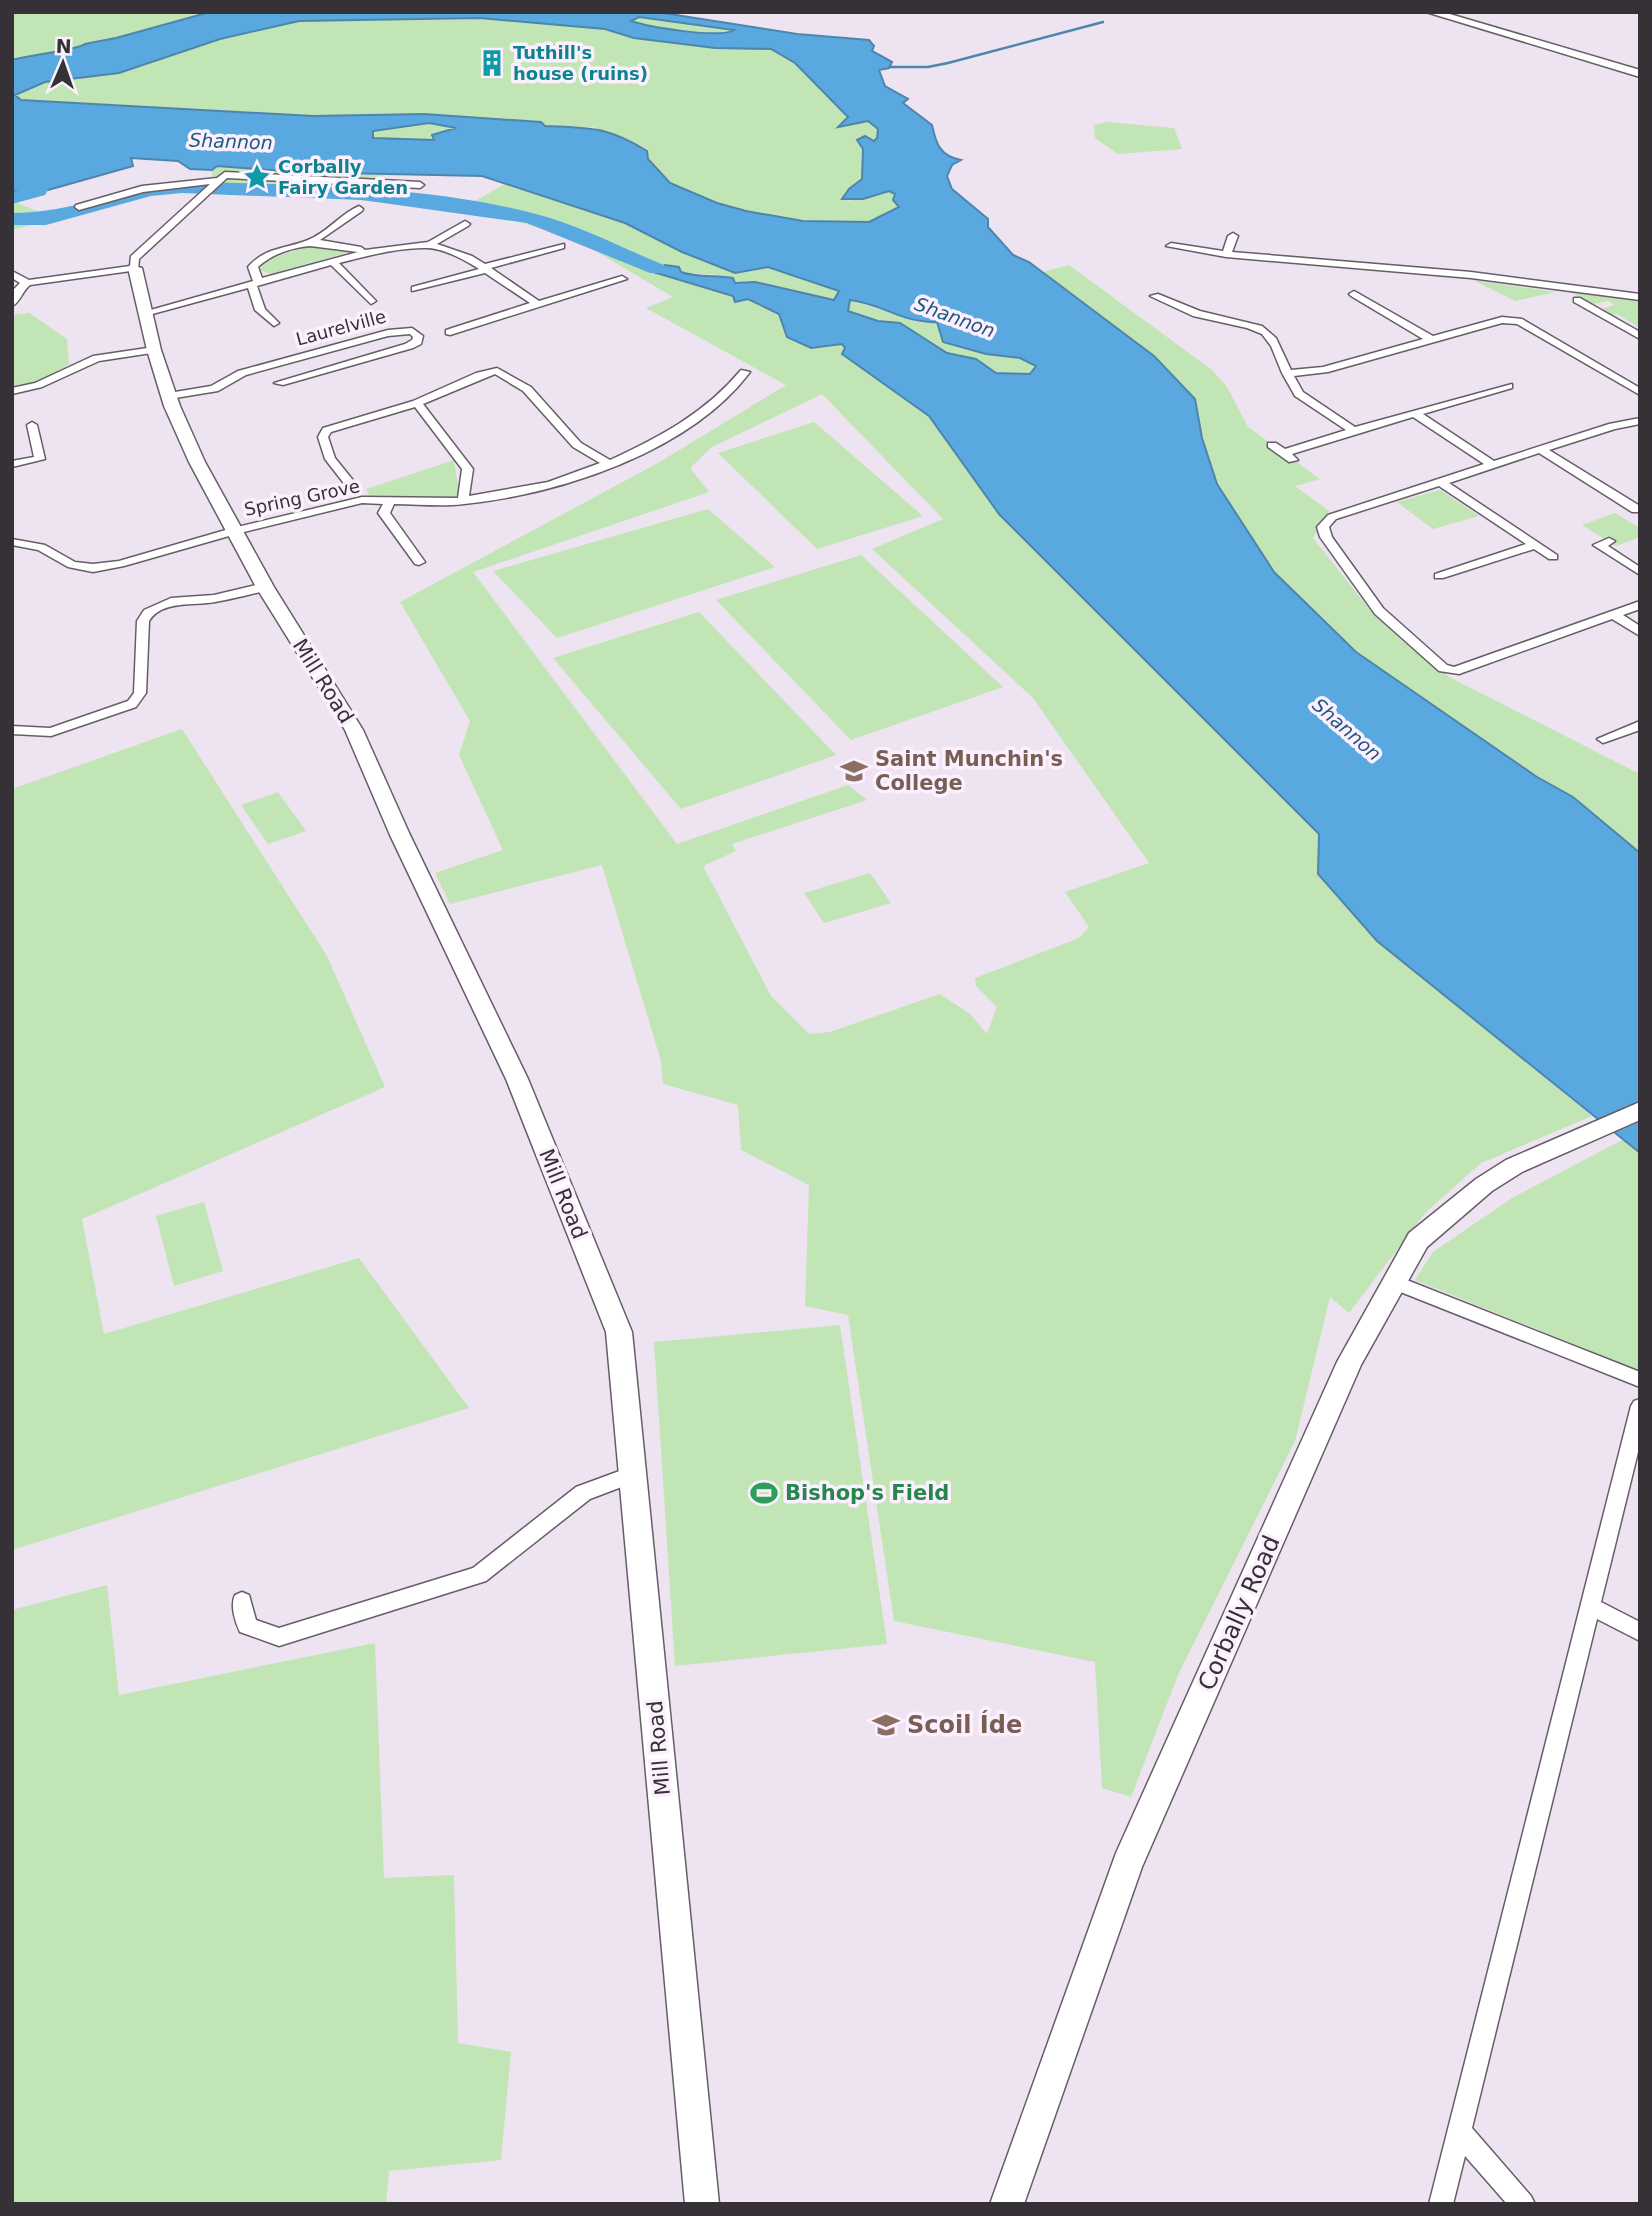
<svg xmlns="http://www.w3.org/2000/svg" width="1652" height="2216" viewBox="0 0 1652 2216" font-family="'DejaVu Sans',sans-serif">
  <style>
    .green { fill: #c1e5b4; fill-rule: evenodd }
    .water { fill: #59a9e0; stroke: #4e85ad; stroke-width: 2; fill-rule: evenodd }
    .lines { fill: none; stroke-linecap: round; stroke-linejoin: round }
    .stream { stroke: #4e85ad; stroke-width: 2.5 }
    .river { fill: #59a9e0; fill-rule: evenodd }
    .street-casing { stroke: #675d69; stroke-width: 3 }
    .secondary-casing { stroke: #675d69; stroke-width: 3 }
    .street { fill: #fff; fill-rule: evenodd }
    .secondary { fill: #fff; fill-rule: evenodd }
    .labels { text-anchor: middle; stroke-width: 7; stroke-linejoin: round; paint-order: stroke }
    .far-culture-label { font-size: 18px; font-weight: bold; fill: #0d838f; stroke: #fcf0fe; text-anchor: start }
    .far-street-label { font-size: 18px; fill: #363137; stroke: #fcf0fe }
    .far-water-label { font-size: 19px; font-style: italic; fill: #20597f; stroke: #fcf0fe }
    .street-label { font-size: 21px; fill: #363137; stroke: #fcf0fe }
    .education-label { font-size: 21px; font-weight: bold; fill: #785e54; stroke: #fcf0fe; text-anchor: start }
    .leisure-label { font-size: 21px; font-weight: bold; fill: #27864d; stroke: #fcf0fe; text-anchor: start }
    .near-street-label { font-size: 24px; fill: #363137; stroke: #fcf0fe }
    .near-education-label { font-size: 24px; font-weight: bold; fill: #785e54; stroke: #fcf0fe; text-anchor: start }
  </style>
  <rect width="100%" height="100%" fill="#eee3f0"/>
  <g class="green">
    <path d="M12 12H210L116 38 85 44 82 48 12 59Z"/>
    <path d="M639 17 735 30C717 39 651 28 630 21Z"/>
    <path d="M480 18 605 29 634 38 715 48 771 49 795 63 848 118 838 125 868 121 878 129 877 138 863 149 862 179 849 189 848 201 889 191 895 194 900 207 869 222 803 221 746 211 717 203 670 183 648 159 593 127 545 126 541 122 424 114 313 116 21 100 15 94 45 82 119 73 220 39 299 21Z"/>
    <path d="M1107 122 1174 128 1182 149 1118 154 1095 138 1094 125Z"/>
    <path d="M429 123 457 128 432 136 434 140 373 139V131Z"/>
    <path d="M216 166 385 173 373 188 470 204 505 184 625 223 682 252 734 273 768 267 840 291 834 300 755 282 735 283 717 275 654 271 733 296 735 302 748 299 779 314 787 337 810 348 842 344 846 348 842 354 929 416 999 514 1319 835 1318 874 1377 941 1592 1116 1481 1163 1425 1213 1349 1313 1330 1297 1295 1441 1178 1675 1131 1797 1102 1788 1095 1662 894 1621 848 1315 805 1306 809 1185 741 1150 738 1105 663 1084 661 1061 602 865 450 904 435 873 503 850 459 755 470 721 400 602 658 463 786 385 646 308 673 297 577 240 516 221 398 204 279 192 203 190 213 182 212 170ZM822 394 943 519 872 549 1033 698 1149 863 1065 892 1089 927 1079 938 975 978 976 986 997 1007 987 1034 970 1014 940 994 830 1032 809 1034 771 996 703 866 736 851 732 844 867 800 848 785 677 844 473 572 709 492 690 468 712 447Z"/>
    <path d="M12 191 41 192 18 203 55 219 12 230Z"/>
    <path d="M307 247 349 252 271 274 260 270 264 260Z"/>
    <path d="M1069 265 1212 370 1227 387 1248 427 1320 479 1295 486 1329 511 1313 538 1370 610 1404 642 1449 677 1640 774V853L1573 797 1537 777 1356 652 1274 572 1217 484 1202 438 1195 399 1043 272Z"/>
    <path d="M1473 280 1556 292 1515 301Z"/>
    <path d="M1568 291 1640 300V328L1617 314 1611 316 1604 312V308L1615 305 1608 301 1593 304Z"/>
    <path d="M850 300 921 323 937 322 986 354 1020 358 1036 366 1030 375 996 373 976 359 947 353 900 323 878 321 848 311Z"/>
    <path d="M29 313 67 339 69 364 34 384 12 388V315Z"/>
    <path d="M814 422 923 516 817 549 718 453Z"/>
    <path d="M454 460 459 492 455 497H370L366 489Z"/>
    <path d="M1440 490 1479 516 1433 529 1397 502Z"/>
    <path d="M708 509 775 567 557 638 493 571Z"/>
    <path d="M1615 513 1640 528V537L1616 546 1582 525Z"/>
    <path d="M861 555 1003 687 851 740 716 600Z"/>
    <path d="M699 612 836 755 681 809 553 658Z"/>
    <path d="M182 729 327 956 385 1087 82 1219 104 1334 359 1258 469 1408 12 1550V789Z"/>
    <path d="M278 792 306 831 268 844 241 805Z"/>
    <path d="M870 873 891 903 824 923 804 893Z"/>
    <path d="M1624 1139 1640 1153V1371L1415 1280 1433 1252 1512 1198Z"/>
    <path d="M204 1202 223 1271 174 1286 156 1216Z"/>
    <path d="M840 1325 887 1644 675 1666 654 1342Z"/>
    <path d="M107 1585 119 1695 375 1643 384 1878 454 1875 458 2043 511 2052 501 2160 389 2171 386 2204H12V1610Z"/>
  </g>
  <path class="water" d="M210 12H657L797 34 869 40 874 46 872 51 892 62 889 68 879 70 885 86 908 99 903 103 932 125C936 144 940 156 961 160L952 165 947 176 952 189 988 219V227L1013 255 1029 262 1154 356 1195 399 1202 438 1217 484 1274 572 1356 652 1537 777 1573 797 1640 853V1153L1377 941 1318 874 1319 834 999 514 929 416 842 354 845 348 842 344 811 348 787 337 779 314 748 299 735 302 733 296 653 272 665 265 679 267 681 272C697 278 715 275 733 278L735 283 755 282 834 300 839 291 768 267 735 273 682 252 625 223 482 176 293 172 217 166 212 170 190 169 178 161 131 158 133 166 41 192 12 191V60C27 55 79 50 85 44L116 38ZM639 17 734 30C719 39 649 27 631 21ZM480 18 605 29 634 38 715 48 771 49 795 63 848 117 838 127 868 121 878 129 877 138 874 141 865 136 857 140 863 149 862 179 849 189 842 199H863L889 191 895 194 893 200 899 207 869 222 803 221 746 211 717 203 670 183 648 159 647 151C606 126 590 128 545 126L541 122 424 114 313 116 21 100 15 95 45 82 119 73 220 39 299 21ZM429 123 456 128 432 135 434 140 373 138V131ZM850 300C880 303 905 324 937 322L943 342 986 354 1020 358 1036 366 1030 374 996 373 976 359 947 353 900 323 878 321 848 311Z"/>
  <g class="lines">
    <path class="stream" d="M890 67H928L948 63 1103 22"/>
    <g class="river">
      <path d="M44 147 50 148 60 169 45 195 12 204V192L31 187 42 169 35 152Z"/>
      <path d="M182 181C299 186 421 184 536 214 579 225 622 248 664 265L667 269 664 273H650L527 223 362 200 182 193 151 196 46 225H12V213C70 213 124 189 182 181Z"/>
    </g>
    <defs>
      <g id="street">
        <path d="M225 172 420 182 424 185 420 188 227 178 139 259 138 270 30 285C22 291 20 303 12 306V291L20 283 12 278V271L29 280 130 266 131 256 210 184 143 192 79 210 75 207 76 205 142 186 217 178Z"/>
        <path d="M359 206 363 209 362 211 320 240 361 247 365 250 428 242 465 221 470 224 468 226 437 244 472 256 485 264 564 244V248L491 268 539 301 622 276 627 279 450 335 446 334V330L530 303 485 273 412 291V287L479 269C465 260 445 249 428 248 399 247 367 256 339 263L374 299 376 301 371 304 331 265 257 286 265 309 279 323 274 326 255 310 248 288 145 316 140 313 253 281 248 267C265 247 286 249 308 240 327 233 340 214 359 206ZM310 246 358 252 262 278 258 267C272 254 291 248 310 246Z"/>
        <path d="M1233 233 1238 236 1232 252 1471 272 1640 294V300L1471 278 1226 257 1166 246 1171 243 1223 251 1228 236Z"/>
        <path d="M1354 291 1433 336 1502 317 1522 319 1640 388V395L1517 324 1502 323 1328 372 1294 376 1303 392 1355 427 1512 384V388L1423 414 1494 461 1609 424 1640 418V424L1615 429 1549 450 1640 506V512H1632L1539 453 1449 483 1557 555V559H1549L1534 549 1443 578H1435V574L1526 544 1439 486 1336 519 1329 527 1332 537 1383 608 1447 665 1454 667 1640 601V609L1623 615 1640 626V636L1612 619 1459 674 1439 671 1375 614 1320 537 1317 527 1328 515 1484 464 1413 417 1292 454 1298 460 1289 462 1268 447V443H1276L1285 449 1346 430 1295 396 1282 373 1271 346 1262 334 1247 328 1193 316 1150 296 1158 294 1200 311 1262 326 1276 338 1291 370 1323 367 1423 339 1351 296 1349 294Z"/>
        <path d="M1574 298H1580L1640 332V339L1574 302Z"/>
        <path d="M412 328 423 336 421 344 413 348 283 385 274 383 405 344 412 340 413 337 410 334 388 336 246 375 218 391 169 399 164 396 169 393 211 386 238 371 388 330Z"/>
        <path d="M154 347 159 350 158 352 99 361 42 387 12 394V388L35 383 93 356Z"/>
        <path d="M497 368 531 387 581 443 610 460C660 437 705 413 741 370L750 372C690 452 560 494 464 504 441 507 417 504 394 504L390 513 425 562 419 565 415 564 378 513 383 504 362 503 236 534 124 566 93 572 68 567 38 550 12 545V539L45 545 75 562 93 564 119 561 229 529 362 497 458 498 462 469 415 407 331 432 328 437 335 458 356 484 354 486H346L325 459 318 437 323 428 413 401 476 373ZM495 374 523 391 573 447 600 463 548 482 469 496 473 469 423 404Z"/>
        <path d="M32 422 37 425 45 459 12 467V461L34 457 27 425Z"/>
        <path d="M1609 538 1615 541 1608 546 1640 567V575L1593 545Z"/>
        <path d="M265 583 269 584V590C251 594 233 599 215 602 194 606 162 600 149 621L146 693 136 707 51 736 12 734V726L50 728 128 701 134 693 137 621 144 610 171 598 214 595Z"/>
        <path d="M1640 721V730L1603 743 1597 739Z"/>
        <path d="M1394 1275 1640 1372V1387L1388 1287 1385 1282 1388 1277Z"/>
        <path d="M1640 1399V1444L1601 1602 1640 1622V1641L1597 1619 1472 2128 1531 2196 1535 2204H1507L1465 2156 1453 2204H1429L1631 1406 1634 1401Z"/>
        <path d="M633 1466 640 1468 642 1474 640 1480 590 1499 486 1581 279 1646 240 1632C235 1622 230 1605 235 1595L242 1592 249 1595 256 1620 279 1628 473 1568 576 1487Z"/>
      </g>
      <g id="secondary">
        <path d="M1426 12H1443L1640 70V77Z"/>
        <path d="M130 265 142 268 161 350 180 406 205 462 274 587 363 730 410 835 528 1079 632 1332 719 2204H685L606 1332 506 1079 390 835 345 730 256 587 189 462 164 406 147 350 128 268Z"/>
        <path d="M1640 1102V1120L1522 1172 1492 1191 1427 1247 1361 1365 1142 1867 1024 2204H990L1116 1853 1337 1362 1409 1233 1476 1179 1506 1160Z"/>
      </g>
    </defs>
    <use href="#street" class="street-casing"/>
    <use href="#secondary" class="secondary-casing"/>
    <use href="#street" class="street"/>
    <use href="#secondary" class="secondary"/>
  </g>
  <defs>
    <symbol id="building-bare" viewBox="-9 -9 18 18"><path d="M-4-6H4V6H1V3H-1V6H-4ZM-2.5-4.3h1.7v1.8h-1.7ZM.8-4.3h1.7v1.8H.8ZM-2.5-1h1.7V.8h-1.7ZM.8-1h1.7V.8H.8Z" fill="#0f9aa8" stroke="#fcf0fe" stroke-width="2.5" paint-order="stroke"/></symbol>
    <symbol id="sight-bare" viewBox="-9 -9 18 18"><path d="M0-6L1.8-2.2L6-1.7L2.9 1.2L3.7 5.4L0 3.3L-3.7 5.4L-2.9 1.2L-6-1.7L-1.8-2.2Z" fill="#0f9aa8" stroke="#fcf0fe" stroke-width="2.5" paint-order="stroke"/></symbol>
    <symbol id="school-bare" viewBox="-9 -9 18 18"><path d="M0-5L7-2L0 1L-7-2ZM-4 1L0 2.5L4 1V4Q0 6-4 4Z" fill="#8d6e63" stroke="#fcf0fe" stroke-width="2.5" paint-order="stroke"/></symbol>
    <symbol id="stadium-bare" viewBox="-9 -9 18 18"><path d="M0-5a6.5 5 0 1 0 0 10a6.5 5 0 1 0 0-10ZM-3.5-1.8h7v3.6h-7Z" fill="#2e9e5b" stroke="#fcf0fe" stroke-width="2.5" paint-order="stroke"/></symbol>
  </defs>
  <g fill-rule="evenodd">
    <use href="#building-bare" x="473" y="44" width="38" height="38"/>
    <use href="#sight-bare" x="238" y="158" width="38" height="38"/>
    <use href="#school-bare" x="835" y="752" width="38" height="38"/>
    <use href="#stadium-bare" x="745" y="1474" width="38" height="38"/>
    <use href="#school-bare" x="867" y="1706" width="38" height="38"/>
  </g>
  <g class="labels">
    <g class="far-culture-label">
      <text x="513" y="59">Tuthill's<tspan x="513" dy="21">house (ruins)</tspan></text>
      <text x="278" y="173">Corbally<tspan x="278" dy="21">Fairy Garden</tspan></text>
    </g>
    <g class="far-street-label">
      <text transform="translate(341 328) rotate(-15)" y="6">Laurelville</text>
      <text transform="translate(302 498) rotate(-12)" y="6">Spring Grove</text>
    </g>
    <g class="far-water-label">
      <text transform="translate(231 141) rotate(2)" y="7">Shannon</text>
      <text transform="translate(955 317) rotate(20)" y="7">Shannon</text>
      <text transform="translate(1347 729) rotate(41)" y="7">Shannon</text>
    </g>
    <g class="street-label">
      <text transform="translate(323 681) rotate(58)" y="7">Mill Road</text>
      <text transform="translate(563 1194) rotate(68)" y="7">Mill Road</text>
      <text transform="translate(659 1748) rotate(-95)" y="7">Mill Road</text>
    </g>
    <g class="education-label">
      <text x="875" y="766">Saint Munchin's<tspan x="875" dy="24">College</tspan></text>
    </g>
    <g class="leisure-label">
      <text x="785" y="1500">Bishop's Field</text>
    </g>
    <g class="near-street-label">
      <text transform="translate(1239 1613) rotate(-66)" y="8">Corbally Road</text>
    </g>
    <g class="near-education-label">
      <text x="907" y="1733">Scoil Íde</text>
    </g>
  </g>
  <rect width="1652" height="2216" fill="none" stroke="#363137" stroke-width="28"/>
  <g transform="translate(63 63) rotate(2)" stroke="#fcf0fe" stroke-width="5" paint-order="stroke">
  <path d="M0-5L12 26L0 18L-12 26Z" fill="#363137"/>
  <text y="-10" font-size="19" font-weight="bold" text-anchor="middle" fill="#363137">N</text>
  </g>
</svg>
